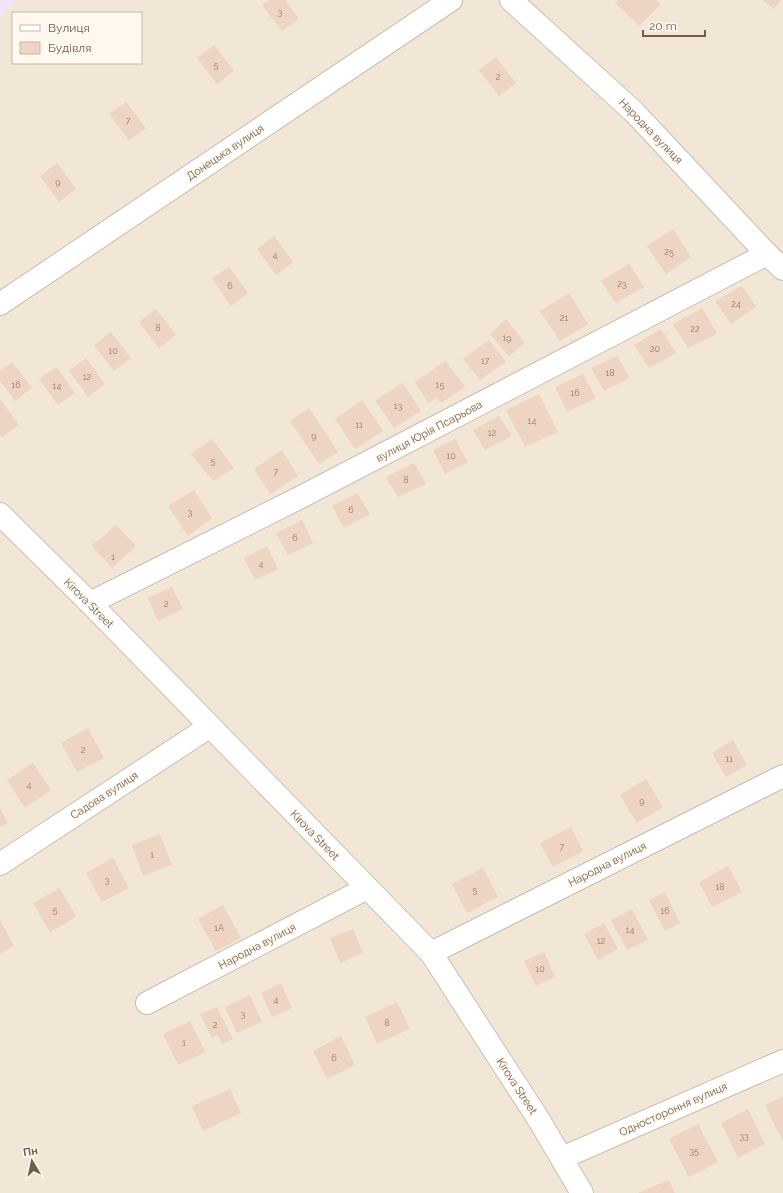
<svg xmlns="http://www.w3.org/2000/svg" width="783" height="1193" viewBox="0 0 783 1193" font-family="Raleway,sans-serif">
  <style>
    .residential { fill: #f2e6d7; fill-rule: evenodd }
    .education { fill: #f1e4f7 }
    .building { fill: #eed4c2 }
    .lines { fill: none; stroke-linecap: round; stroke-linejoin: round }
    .street-casing { stroke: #ccbcaf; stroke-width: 24 }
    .secondary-casing { stroke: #d0beaf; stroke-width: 24 }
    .street { stroke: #fff; stroke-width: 22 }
    .secondary { stroke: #fff; stroke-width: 22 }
    .labels { text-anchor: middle; stroke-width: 3; stroke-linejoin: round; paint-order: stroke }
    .number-label { font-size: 9px; fill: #927a6b }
    .street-label { font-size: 11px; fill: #735c4e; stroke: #fef8ee }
  </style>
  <rect width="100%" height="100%" fill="#fbf4e8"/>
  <path class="residential" d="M0 0H783V1193H0ZM13 13H141V63H13Z"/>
  <path class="education" d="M0 0H17L0 17Z"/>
  <g class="building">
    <path d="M269 0H285L299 19 282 31 262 5Z"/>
    <path d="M619 0H656L661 4 639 26 615 3Z"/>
    <path d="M763 0H781L774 9Z"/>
    <path d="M214 45 234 71 217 84 197 58Z"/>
    <path d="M496 57 516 83 499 96 479 70Z"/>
    <path d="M126 102 146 128 129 140 109 114Z"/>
    <path d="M57 163 76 189 59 202 40 176Z"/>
    <path d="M673 229 691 257 666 274 647 246Z"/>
    <path d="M274 236 293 262 276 275 257 249Z"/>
    <path d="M629 264 644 287 616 303 601 281Z"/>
    <path d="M229 267 248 293 231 306 212 279Z"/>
    <path d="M742 286 756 307 731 324 715 301Z"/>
    <path d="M569 293 588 324 560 341 540 311Z"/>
    <path d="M702 308 717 334 688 348 673 324Z"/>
    <path d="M156 309 176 335 159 348 139 322Z"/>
    <path d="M506 319 525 343 509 356 490 334Z"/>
    <path d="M661 329 676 353 649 368 634 345Z"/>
    <path d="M111 332 131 358 114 371 94 345Z"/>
    <path d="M489 340 506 362 480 380 463 359Z"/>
    <path d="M617 356 630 378 604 391 591 368Z"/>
    <path d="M86 358 105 384 88 397 69 371Z"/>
    <path d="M445 361 465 387 441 403 437 398 428 403 415 382Z"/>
    <path d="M12 362 32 388 15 401 0 381V371Z"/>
    <path d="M56 367 75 393 58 405 39 379Z"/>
    <path d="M583 374 596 398 567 412 555 387Z"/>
    <path d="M403 383 421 411 394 428 375 400Z"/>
    <path d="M539 394 558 432 525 447 506 410Z"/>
    <path d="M0 399 19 425 2 437 0 435Z"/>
    <path d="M362 400 383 431 355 449 335 419Z"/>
    <path d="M309 408 338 452 319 464 290 421Z"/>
    <path d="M499 416 512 436 485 450 473 430Z"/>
    <path d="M212 439 234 468 213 481 191 454Z"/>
    <path d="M455 439 468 462 445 474 433 450Z"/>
    <path d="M282 450 298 476 270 494 254 469Z"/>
    <path d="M414 463 426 484 398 497 386 477Z"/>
    <path d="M194 490 212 518 188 536 168 506Z"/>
    <path d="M357 493 370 514 344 528 332 506Z"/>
    <path d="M302 520 313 543 288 555 276 533Z"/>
    <path d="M116 525 136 546 112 568 92 546Z"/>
    <path d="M267 546 278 569 255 580 244 558Z"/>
    <path d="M172 587 183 609 158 621 148 598Z"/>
    <path d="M88 728 104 758 77 772 61 743Z"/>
    <path d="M733 740 747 765 726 777 712 753Z"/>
    <path d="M33 763 51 790 25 808 7 780Z"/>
    <path d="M646 779 663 807 637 823 620 795Z"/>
    <path d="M0 808 8 823 0 827Z"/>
    <path d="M571 827 583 851 553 867 540 843Z"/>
    <path d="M160 834 172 865 143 876 132 845Z"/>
    <path d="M113 858 129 888 102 902 86 873Z"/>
    <path d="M728 866 742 892 712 907 699 882Z"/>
    <path d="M483 868 498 897 467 913 452 884Z"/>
    <path d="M60 888 76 917 50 932 33 903Z"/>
    <path d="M665 892 680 923 665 931 649 900Z"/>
    <path d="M223 905 241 938 216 951 198 919Z"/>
    <path d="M632 909 648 940 627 950 611 920Z"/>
    <path d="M0 920 14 946 0 954Z"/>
    <path d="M604 923 618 949 598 960 584 934Z"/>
    <path d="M353 929 363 953 340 963 330 938Z"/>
    <path d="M544 952 555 977 536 986 524 961Z"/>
    <path d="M281 983 292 1008 272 1017 261 993Z"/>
    <path d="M250 995 262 1022 237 1033 225 1007Z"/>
    <path d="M397 1002 410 1029 377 1044 365 1017Z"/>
    <path d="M217 1007 233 1039 222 1044 218 1035 212 1038 200 1014Z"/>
    <path d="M190 1021 205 1052 178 1065 163 1034Z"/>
    <path d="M341 1036 355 1065 327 1079 313 1051Z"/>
    <path d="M230 1089 241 1113 203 1131 192 1106Z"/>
    <path d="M783 1096V1142L765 1105Z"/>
    <path d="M748 1109 765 1144 738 1158 721 1123Z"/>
    <path d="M698 1124 718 1162 689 1177 669 1139Z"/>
    <path d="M669 1180 675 1193H638Z"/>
  </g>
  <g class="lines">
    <defs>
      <g id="street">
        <path d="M511 0 634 112 767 254 783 269"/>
        <path d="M0 304 451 0"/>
        <path d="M90 603 303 496 767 254"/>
        <path d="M0 864 209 727"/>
        <path d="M431 953 783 776"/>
        <path d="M147 1003 367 888"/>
        <path d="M562 1158 783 1061"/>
      </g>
      <path id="secondary" d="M0 514 90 603 431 953 539 1120 582 1193"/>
    </defs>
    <use href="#street" class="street-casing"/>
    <use href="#secondary" class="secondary-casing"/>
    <use href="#street" class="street"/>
    <use href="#secondary" class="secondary"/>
  </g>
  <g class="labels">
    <g class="number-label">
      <text x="280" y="15">3</text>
      <text x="216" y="68">5</text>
      <text x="498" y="80">2</text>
      <text x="128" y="124">7</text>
      <text x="58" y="185">9</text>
      <text x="669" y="255">25</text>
      <text x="275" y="258">4</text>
      <text x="622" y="287">23</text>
      <text x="230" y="289">6</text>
      <text x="736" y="307">24</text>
      <text x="564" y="321">21</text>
      <text x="158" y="331">8</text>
      <text x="695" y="332">22</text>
      <text x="507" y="341">19</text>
      <text x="655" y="352">20</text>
      <text x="113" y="354">10</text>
      <text x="485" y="364">17</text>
      <text x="610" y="376">18</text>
      <text x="87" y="380">12</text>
      <text x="16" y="388">16</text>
      <text x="440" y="388">15</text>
      <text x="57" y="389">14</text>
      <text x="575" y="396">16</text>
      <text x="398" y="409">13</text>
      <text x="532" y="424">14</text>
      <text x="359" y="428">11</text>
      <text x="492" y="436">12</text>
      <text x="314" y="439">9</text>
      <text x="451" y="459">10</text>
      <text x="213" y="464">5</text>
      <text x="276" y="475">7</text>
      <text x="406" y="483">8</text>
      <text x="351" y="513">6</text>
      <text x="190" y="515">3</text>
      <text x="295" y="541">6</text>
      <text x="113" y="560">1</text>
      <text x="261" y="567">4</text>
      <text x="166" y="607">2</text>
      <text x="83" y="753">2</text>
      <text x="729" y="762">11</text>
      <text x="29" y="788">4</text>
      <text x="642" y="804">9</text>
      <text x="562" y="850">7</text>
      <text x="152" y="858">1</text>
      <text x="107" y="883">3</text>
      <text x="720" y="890">18</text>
      <text x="475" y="893">5</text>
      <text x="55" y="913">5</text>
      <text x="665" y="914">16</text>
      <text x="219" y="931">1А</text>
      <text x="630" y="933">14</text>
      <text x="601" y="944">12</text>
      <text x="540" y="972">10</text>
      <text x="276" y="1003">4</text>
      <text x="243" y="1017">3</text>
      <text x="387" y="1026">8</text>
      <text x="215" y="1028">2</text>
      <text x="184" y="1046">1</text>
      <text x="334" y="1061">6</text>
      <text x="744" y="1139">33</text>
      <text x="694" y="1154">35</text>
    </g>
    <g class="street-label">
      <text transform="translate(651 131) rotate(46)" y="4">Народна вулиця</text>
      <text transform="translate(225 152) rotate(-34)" y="4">Донецька вулиця</text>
      <text transform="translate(429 431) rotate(-28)" y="4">вулиця Юрія Псарьова</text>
      <text transform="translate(89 603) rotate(45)" y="4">Kirova Street</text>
      <text transform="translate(104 795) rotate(-33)" y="4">Садова вулиця</text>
      <text transform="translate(315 835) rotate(46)" y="4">Kirova Street</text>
      <text transform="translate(607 864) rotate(-27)" y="4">Народна вулиця</text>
      <text transform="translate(257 946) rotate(-28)" y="4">Народна вулиця</text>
      <text transform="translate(517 1086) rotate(57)" y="4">Kirova Street</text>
      <text transform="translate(673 1109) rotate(-24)" y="4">Одностороння вулиця</text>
    </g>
  </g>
  <rect x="12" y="12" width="130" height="52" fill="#fef8ee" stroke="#c6baae"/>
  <rect x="20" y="25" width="20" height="6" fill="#ffffff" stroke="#c6baae"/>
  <text x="48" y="32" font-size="12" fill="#735c4e">Вулиця</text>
  <rect x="20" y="42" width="20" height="12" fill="#eed4c2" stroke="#c6baae"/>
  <text x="48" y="52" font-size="12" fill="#735c4e">Будівля</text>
  <g transform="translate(32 1161) rotate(351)" stroke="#fef8ee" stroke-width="3" paint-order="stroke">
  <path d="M0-3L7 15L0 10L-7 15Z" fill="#735c4e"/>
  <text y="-6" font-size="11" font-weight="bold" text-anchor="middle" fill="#735c4e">Пн</text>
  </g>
  <path d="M643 30v6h62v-6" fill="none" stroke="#735c4e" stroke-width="2"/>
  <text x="649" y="30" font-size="12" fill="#735c4e" stroke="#fef8ee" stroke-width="3" paint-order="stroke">20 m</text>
</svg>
